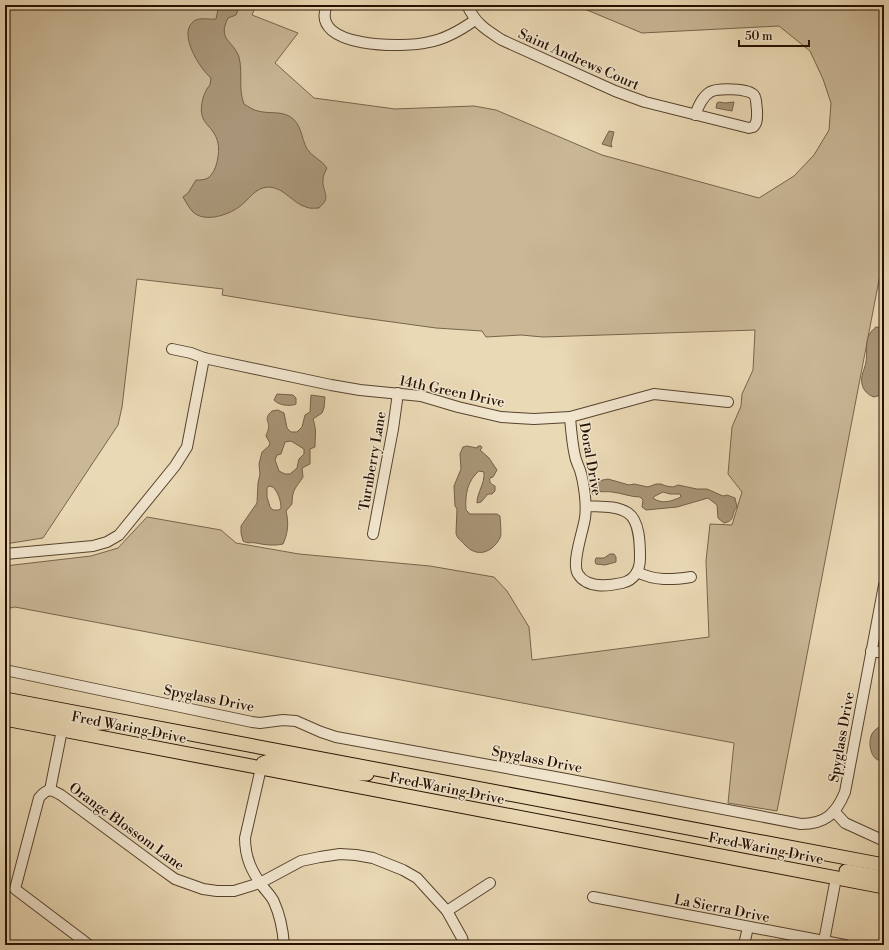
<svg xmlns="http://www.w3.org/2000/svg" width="889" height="950" viewBox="0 0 889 950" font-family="'Libre Bodoni',serif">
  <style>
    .green { fill: #c9b796; stroke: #78644b }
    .water { fill: #a89577; stroke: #746047; fill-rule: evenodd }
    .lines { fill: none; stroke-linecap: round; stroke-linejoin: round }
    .minor-casing { stroke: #58422d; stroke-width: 12 }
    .major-casing { stroke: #271000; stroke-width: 15 }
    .minor { stroke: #f1e6cf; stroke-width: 10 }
    .major { stroke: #ead9b5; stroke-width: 13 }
    .labels { text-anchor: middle; stroke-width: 3; stroke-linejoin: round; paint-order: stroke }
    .street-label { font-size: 14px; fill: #271000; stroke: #f1e6cf }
  </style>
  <rect width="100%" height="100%" fill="#ead9b5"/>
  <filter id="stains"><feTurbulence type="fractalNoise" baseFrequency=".005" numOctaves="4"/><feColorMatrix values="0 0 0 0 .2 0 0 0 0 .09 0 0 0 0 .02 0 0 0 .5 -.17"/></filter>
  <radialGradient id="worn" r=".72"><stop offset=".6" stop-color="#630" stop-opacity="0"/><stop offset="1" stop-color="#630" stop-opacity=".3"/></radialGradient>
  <path class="green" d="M5 5H256L252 15 298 33 275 63 314 98 395 109 474 106 496 110 602 155 759 198 794 176 814 155 829 130 831 103 823 79 810 51 779 26 642 33 575 5H884V254L777 811 728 803 734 743 15 607 5 609V566L91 556 118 548 147 517 221 530 236 543 299 554 430 566 494 577 507 591 529 627 532 660 709 637 706 561 710 524 732 525 742 492 728 474 732 427 741 406 742 394 753 370 755 330 543 337 521 335 486 337 482 331 436 328 349 316 222 295 223 289 137 279 122 407 118 425 43 538 5 544Z"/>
  <g class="water">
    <path d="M219 5H240L236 15 228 18C217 40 233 40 239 57 243 73 238 89 244 104 249 107 253 110 258 111 269 114 279 111 289 116 302 123 301 138 307 149 312 157 322 160 327 168 317 185 329 192 325 201 324 203 321 206 319 208 315 208 310 209 306 207 292 203 285 188 269 187 255 187 249 200 239 207 228 215 205 223 193 212 189 208 186 202 183 197L188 193 196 180C200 180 205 180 208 178 217 172 220 152 218 143 213 122 196 126 203 98 205 93 206 89 210 85L211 78C200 69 179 35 192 23 197 16 208 20 216 19Z"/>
    <path d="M719 102 725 103 734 102 732 111 716 108 717 103Z"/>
    <path d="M609 131 614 132 611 144 612 147 602 144Z"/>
    <path d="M876 327 884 328V394L874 397C868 395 863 390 862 384 860 377 865 368 866 362 868 348 863 337 876 327Z"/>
    <path d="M277 394 293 395 296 398V404C290 407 278 405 274 400Z"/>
    <path d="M311 395 325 397 324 408 322 413 313 419C317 431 315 435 315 447L310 449V464L302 468 303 477C296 488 292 489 292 504L286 511C289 523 288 533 283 544 273 546 266 545 256 543 251 542 248 544 243 541L241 533V526L257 503 258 483 260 474 259 464 262 452 269 446 270 443 266 436C266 434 268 432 268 430 271 421 262 420 272 411L278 410 284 413 287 428 291 432H297L302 427 305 415 310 412ZM291 441 304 449V454L299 459 297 468 290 474H285L279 471 275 460 277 455 281 454 285 442ZM269 486 273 487C278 492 281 501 281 508L279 510H273L270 507 267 497V488Z"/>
    <path d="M467 446 477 448 478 446H481L482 448 480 450 489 458 497 470 493 477 490 478C489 482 491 484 495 486V491L492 494H488L481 502 477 503C477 492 485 484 484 472L479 471C467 481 465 495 466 510L470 514H497L500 516C500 520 502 536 500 538 492 553 477 558 465 545 461 540 457 539 456 533L457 509 455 506 454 486 461 469 460 454 463 447Z"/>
    <path d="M608 479 629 485 634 484 648 487 656 484H661L666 486 673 487 678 485 697 489H707L723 496 727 495 735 498 737 507C730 514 737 520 724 523L718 518 717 505 708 498 677 507 646 510 642 507 643 500 640 497C630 497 622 493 612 492 606 491 601 493 596 490V485L598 481ZM663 492 670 494H680L681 497C672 501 662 505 653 498L655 496Z"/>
    <path d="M610 554H614L616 557V562L605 565 596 564 595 561 596 558H604Z"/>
    <path d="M884 726V760H878C869 756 867 737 875 730 878 727 881 727 884 726Z"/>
  </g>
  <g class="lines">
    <defs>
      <g id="minor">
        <path d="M327 5C308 49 406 48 429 42 446 39 461 30 475 20"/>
        <path d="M467 5C476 24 485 29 502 40L615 91 645 102 749 128 753 127C758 123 757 116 757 110 756 105 757 99 754 95 749 88 717 88 710 92 702 97 698 107 695 115"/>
        <path d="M172 349 191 353 204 358 331 385 360 390 421 396 458 407 501 417 534 419 570 417 654 394 728 402"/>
        <path d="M570 417C571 430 572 443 575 456 576 461 578 465 580 470 584 483 587 505 585 518 583 532 571 563 578 574 587 589 608 586 622 583 635 580 640 570 640 558 640 545 640 521 628 513 616 505 599 507 586 506"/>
        <path d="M373 534 393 429 398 393"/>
        <path d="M5 554 93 546 107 542 119 535 175 466 187 447 204 358"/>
        <path d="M637 572C655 581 672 580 691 577"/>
        <path d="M871 651 884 653"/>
        <path d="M5 670 252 722 260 723 283 720 296 721 321 732 336 737 566 779 801 824C825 824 836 814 845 792L884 585"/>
        <path d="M261 768 245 838C245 858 252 872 263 887 267 892 272 897 274 902 280 915 283 931 284 945"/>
        <path d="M50 790 62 730"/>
        <path d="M834 811 845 823 880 839 884 840"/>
        <path d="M593 897 845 945"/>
        <path d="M447 911 490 883"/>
        <path d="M824 941 836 878"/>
        <path d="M89 945 15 889 39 798C47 788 51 789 61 795L161 869 175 879 203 889 217 891H234L260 883 301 861 320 857 340 854 356 855 373 858 403 870 417 878 447 911 462 938 464 945"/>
        <path d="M744 945 748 927"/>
      </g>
      <g id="major">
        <path d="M5 699 884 865"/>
        <path d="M5 710 82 724 106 723"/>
        <path d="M5 719 884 887"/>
        <path d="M261 768 263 763 269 761 342 773 367 774"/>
        <path d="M846 871 884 878"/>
      </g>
    </defs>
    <use href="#minor" class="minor-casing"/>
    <use href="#major" class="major-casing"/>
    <use href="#minor" class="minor"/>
    <use href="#major" class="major"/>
  </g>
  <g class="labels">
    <g class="street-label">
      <text transform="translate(579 59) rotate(24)" y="5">Saint Andrews Court</text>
      <text transform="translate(452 391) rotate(12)" y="5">14th Green Drive</text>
      <text transform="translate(591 459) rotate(80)" y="5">Doral Drive</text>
      <text transform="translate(372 461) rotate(-80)" y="5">Turnberry Lane</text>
      <text transform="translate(209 698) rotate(11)" y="5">Spyglass Drive</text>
      <text transform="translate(129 727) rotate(11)" y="5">Fred Waring Drive</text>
      <text transform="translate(841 737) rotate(-80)" y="5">Spyglass Drive</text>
      <text transform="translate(537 759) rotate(11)" y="5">Spyglass Drive</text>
      <text transform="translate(447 788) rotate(11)" y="5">Fred Waring Drive</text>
      <text transform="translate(127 826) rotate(36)" y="5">Orange Blossom Lane</text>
      <text transform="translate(766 848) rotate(11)" y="5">Fred Waring Drive</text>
      <text transform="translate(722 908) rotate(11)" y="5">La Sierra Drive</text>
    </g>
  </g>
  <rect width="889" height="950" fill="none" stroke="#ead9b5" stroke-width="20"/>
  <rect x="6" y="6" width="877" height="938" fill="none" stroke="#271000" stroke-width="2"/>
  <rect x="10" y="10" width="869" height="930" fill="none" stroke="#271000"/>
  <path d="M739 40v6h70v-6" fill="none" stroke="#271000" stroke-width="2"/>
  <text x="745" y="40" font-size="12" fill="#271000" stroke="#f1e6cf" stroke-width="3" paint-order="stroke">50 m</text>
  <rect width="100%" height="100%" filter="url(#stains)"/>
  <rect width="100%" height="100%" fill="url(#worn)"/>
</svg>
